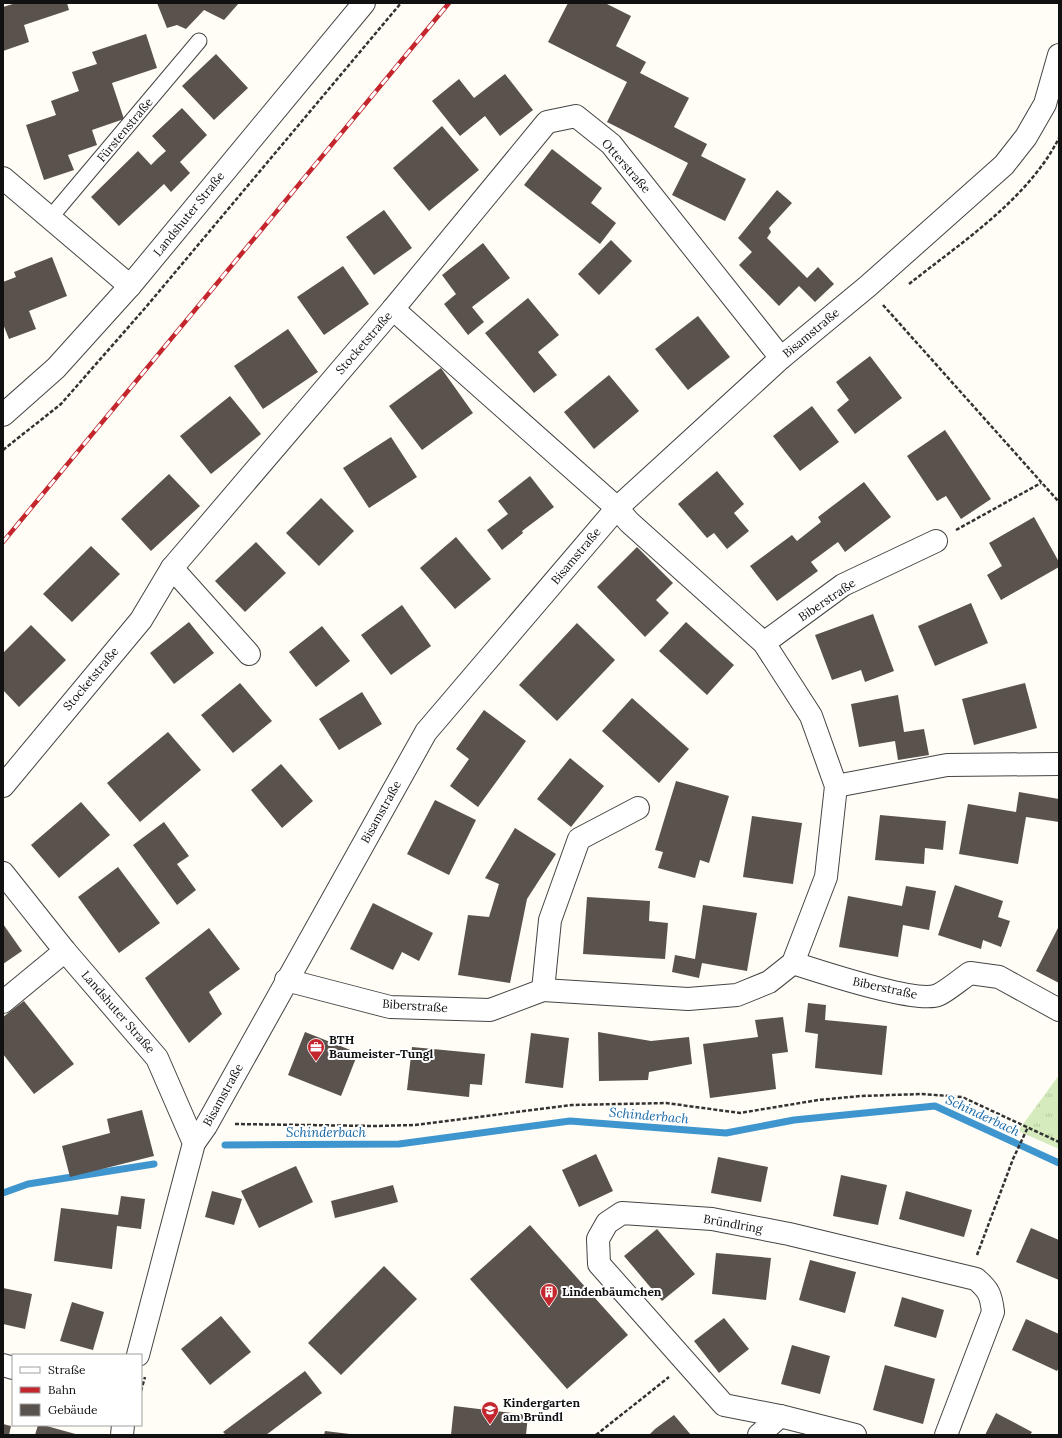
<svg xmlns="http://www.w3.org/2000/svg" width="1062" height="1438" viewBox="0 0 1062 1438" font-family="Lora,serif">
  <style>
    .grass { fill: url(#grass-tufts) }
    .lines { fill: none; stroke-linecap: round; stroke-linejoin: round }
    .stream { stroke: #3f96cf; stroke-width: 7 }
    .building { fill: #5a524d }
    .service-casing { stroke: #444; stroke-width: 17 }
    .minor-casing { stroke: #444; stroke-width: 24 }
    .path { stroke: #333; stroke-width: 2.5; stroke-dasharray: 4 2; stroke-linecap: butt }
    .service { stroke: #fff; stroke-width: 15 }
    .minor { stroke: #fff; stroke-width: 22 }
    .rail-casing { stroke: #c4262e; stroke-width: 4.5 }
    .rail { stroke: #fff; stroke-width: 3; stroke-dasharray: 9; stroke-linecap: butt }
    .labels { text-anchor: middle; stroke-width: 4; stroke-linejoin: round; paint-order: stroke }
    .street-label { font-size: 12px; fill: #111; stroke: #fff }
    .poi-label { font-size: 12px; font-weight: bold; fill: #111; stroke: #fff; text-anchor: start }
    .water-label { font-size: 13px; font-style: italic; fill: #1768a6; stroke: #fff }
  </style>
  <defs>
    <pattern id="grass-tufts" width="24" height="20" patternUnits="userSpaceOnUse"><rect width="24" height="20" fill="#d5ebbd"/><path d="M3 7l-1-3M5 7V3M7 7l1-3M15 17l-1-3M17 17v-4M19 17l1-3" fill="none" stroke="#b6c8a1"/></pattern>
  </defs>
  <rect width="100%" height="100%" fill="#fffdf5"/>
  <path class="grass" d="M1059 1075V1149L1018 1131Z"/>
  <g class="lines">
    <g class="stream">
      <path d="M225 1145 399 1144 570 1121 726 1133 794 1120 935 1106 1059 1163"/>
      <path d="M3 1193 28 1184 154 1164"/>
    </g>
  </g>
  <g class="building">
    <path d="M16 3H67L69 10 24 25 29 42 3 51V7Z"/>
    <path d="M157 3H239L224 20 204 10 186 29 177 25 167 28Z"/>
    <path d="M568 3H605L631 16 616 46 646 62 640 73 689 98 674 127 707 144 701 156 746 179 725 221 672 195 688 163 607 122 627 82 548 42Z"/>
    <path d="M146 34 157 68 112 83 124 119 92 130 97 145 68 155 74 170 44 180 26 125 56 115 51 101 79 91 72 72 97 64 92 52Z"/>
    <path d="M216 54 248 88 214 120 182 86Z"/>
    <path d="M505 74 533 110 500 136 485 116 460 136 432 101 459 79 474 98Z"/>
    <path d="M182 108 207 135 180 162 190 173 171 192 164 184 119 226 91 197 138 151 151 165 158 158 166 151 152 136Z"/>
    <path d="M442 126 479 170 429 211 393 168Z"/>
    <path d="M552 149 602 188 591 203 616 223 600 244 524 185Z"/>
    <path d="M777 190 792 203 769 228 771 232 767 238 807 278 818 267 834 284 815 302 799 286 779 306 739 265 752 252 738 238Z"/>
    <path d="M384 210 412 248 374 275 346 237Z"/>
    <path d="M611 240 632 261 599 295 578 274Z"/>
    <path d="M483 243 510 278 472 307 484 322 468 335 444 304 456 294 442 275Z"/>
    <path d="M52 257 67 296 29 311 36 329 9 339 3 324V282L16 277 14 272Z"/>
    <path d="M343 266 369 304 324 335 297 297Z"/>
    <path d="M528 298 559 335 538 352 557 375 534 393 485 333Z"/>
    <path d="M698 316 730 357 688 390 655 349Z"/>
    <path d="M288 329 318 372 263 409 234 366Z"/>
    <path d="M870 356 902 398 855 434 837 410 849 400 836 382Z"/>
    <path d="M441 368 473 413 422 450 389 406Z"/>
    <path d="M609 375 639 411 594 449 564 412Z"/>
    <path d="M230 396 261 434 211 474 180 436Z"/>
    <path d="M812 406 839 442 800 471 773 436Z"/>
    <path d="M945 430 991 499 961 519 946 496 937 501 907 456Z"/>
    <path d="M391 437 417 477 369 508 343 468Z"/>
    <path d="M717 471 744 504 734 513 749 531 727 549 714 533 707 538 678 504Z"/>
    <path d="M169 474 200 506 151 551 121 519Z"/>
    <path d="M530 476 554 507 522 531 523 533 502 550 487 530 508 514 498 501Z"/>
    <path d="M864 482 891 517 845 552 838 542 811 562 818 571 777 601 750 566 792 535 797 541 821 522 818 517Z"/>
    <path d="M321 498 354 531 319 566 286 533Z"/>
    <path d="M1034 517 1059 562V567L1001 600 987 575 1002 566 989 543Z"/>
    <path d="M456 537 491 579 455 609 420 568Z"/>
    <path d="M256 542 286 573 245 612 215 581Z"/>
    <path d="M91 546 120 574 72 622 43 594Z"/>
    <path d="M637 547 673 583 656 600 669 613 645 637 597 587Z"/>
    <path d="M971 603 988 643 935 666 918 626Z"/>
    <path d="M402 605 431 646 391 675 361 635Z"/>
    <path d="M873 614 894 671 865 682 861 670 832 680 815 635Z"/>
    <path d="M189 622 214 653 174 684 150 653Z"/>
    <path d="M686 622 734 665 707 695 659 651Z"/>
    <path d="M577 623 615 660 557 721 519 685Z"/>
    <path d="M31 625 66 660 19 707 3 690V653Z"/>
    <path d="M322 626 350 661 316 687 289 652Z"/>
    <path d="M240 683 272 721 233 753 201 715Z"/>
    <path d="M1025 683 1037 728 974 745 962 699Z"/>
    <path d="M362 692 382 724 339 750 319 719Z"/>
    <path d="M898 695 904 732 924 729 929 755 898 760 895 741 859 747 851 704Z"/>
    <path d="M632 698 689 749 659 783 602 731Z"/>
    <path d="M484 710 526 741 478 807 450 786 469 759 456 749Z"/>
    <path d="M168 732 201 770 140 822 107 783Z"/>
    <path d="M570 758 604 786 571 827 537 799Z"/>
    <path d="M281 764 313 801 282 828 251 790Z"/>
    <path d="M676 781 729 796 709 863 700 860 695 878 658 868 663 852 655 850Z"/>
    <path d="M1019 792 1059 799V822L1026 817 1018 864 959 854 968 804 1016 812Z"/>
    <path d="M435 800 476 820 449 875 407 854Z"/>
    <path d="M81 802 110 835 59 878 31 845Z"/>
    <path d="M880 815 946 821 943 850 925 848 924 864 875 860Z"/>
    <path d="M752 816 802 823 793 884 743 877Z"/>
    <path d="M164 822 189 856 177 864 196 890 177 905 133 845Z"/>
    <path d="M515 828 556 854 527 899 510 983 458 975 468 915 489 917 499 884 485 878Z"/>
    <path d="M118 867 160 923 119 953 78 897Z"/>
    <path d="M955 885 1003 901 998 917 1010 921 1001 947 983 940 981 949 938 935Z"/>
    <path d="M906 886 936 891 929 930 903 925 898 957 839 947 848 896 902 906Z"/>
    <path d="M587 897 650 901 649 921 668 923 665 959 583 954Z"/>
    <path d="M373 903 433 933 419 961 402 952 393 970 350 949Z"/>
    <path d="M703 905 757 913 747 971 702 963 699 978 672 972 675 955 695 959Z"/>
    <path d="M3 924 22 951 3 964Z"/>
    <path d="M1059 926V983L1036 971Z"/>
    <path d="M209 928 240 969 209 992 222 1014 189 1043 145 978Z"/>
    <path d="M24 1001 74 1064 34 1094 3 1054V1017Z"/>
    <path d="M808 1003 826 1005 825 1020 887 1026 882 1075 815 1068 818 1034 805 1032Z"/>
    <path d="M783 1017 788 1052 772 1054 776 1089 710 1098 703 1044 758 1037 755 1020Z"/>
    <path d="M305 1032 358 1053 341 1096 288 1075Z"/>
    <path d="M598 1032 651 1041 689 1037 692 1064 649 1072 648 1080 599 1081Z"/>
    <path d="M531 1033 569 1038 563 1088 525 1083Z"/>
    <path d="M412 1047 485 1054 482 1085 470 1084 469 1097 407 1090Z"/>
    <path d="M142 1110 154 1156 70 1177 62 1146 110 1133 107 1119Z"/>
    <path d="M596 1154 613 1191 579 1207 562 1170Z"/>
    <path d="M718 1157 768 1167 761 1202 711 1193Z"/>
    <path d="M296 1166 313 1202 259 1228 241 1191Z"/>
    <path d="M841 1175 887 1185 878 1225 833 1216Z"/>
    <path d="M393 1185 398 1202 335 1218 331 1201Z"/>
    <path d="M212 1191 242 1199 234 1225 205 1217Z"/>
    <path d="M906 1191 972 1210 964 1237 899 1219Z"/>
    <path d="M121 1196 145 1199 141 1229 117 1226 112 1269 54 1261 61 1208 118 1215Z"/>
    <path d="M530 1225 628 1335 567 1389 470 1279Z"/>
    <path d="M1031 1228 1059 1240V1280L1016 1262Z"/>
    <path d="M657 1229 695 1274 662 1301 624 1256Z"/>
    <path d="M716 1253 771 1258 766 1300 712 1294Z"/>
    <path d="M810 1260 856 1272 845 1313 799 1300Z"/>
    <path d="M384 1266 417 1299 341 1375 308 1343Z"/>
    <path d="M3 1288 32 1294 25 1329 3 1324Z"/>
    <path d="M902 1297 944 1310 936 1338 894 1326Z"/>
    <path d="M72 1302 104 1312 93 1350 60 1341Z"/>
    <path d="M221 1316 251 1352 210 1385 181 1349Z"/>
    <path d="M724 1318 749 1349 719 1373 694 1341Z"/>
    <path d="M1026 1319 1059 1334V1367L1057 1371 1012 1350Z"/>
    <path d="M792 1345 830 1356 820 1394 781 1384Z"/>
    <path d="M885 1365 935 1379 923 1424 873 1410Z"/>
    <path d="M305 1371 322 1393 266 1435H226L223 1432Z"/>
    <path d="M454 1406 528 1415 526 1435H451Z"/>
    <path d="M996 1413 1032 1432 1030 1435H985Z"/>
    <path d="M674 1415 691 1435H649L655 1429Z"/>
    <path d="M3 1424 11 1426 9 1435H3Z"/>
    <path d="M38 1425H43L79 1435H35Z"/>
    <path d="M325 1431 350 1434V1435H324Z"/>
  </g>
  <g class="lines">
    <defs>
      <path id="service" d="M50 218 199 41"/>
      <g id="minor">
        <path d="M3 178 130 286"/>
        <path d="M393 309 547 122 576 116 611 144 781 358"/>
        <path d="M3 415 56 368 130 286 364 3"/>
        <path d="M172 568 249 654"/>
        <path d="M764 643 843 585 936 541"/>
        <path d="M3 786 141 620 172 568 393 309 617 508 629 522 764 643 811 716 836 786 826 877 793 963 769 982 737 995 688 999 543 990 490 1010 390 1007 286 980"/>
        <path d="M836 786 947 765 1059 764"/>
        <path d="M3 873 65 951 157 1058 194 1143 138 1355"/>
        <path d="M793 963C818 971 917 1004 938 995 947 991 961 979 970 973L999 977 1059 1010"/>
        <path d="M543 990 550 920 579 839 638 808"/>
        <path d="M3 1002 65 951"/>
        <path d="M194 1143 206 1126 426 732 617 508 781 358 868 286 1004 165 1026 137 1045 104 1059 55"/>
        <path d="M3 1365 13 1368"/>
        <path d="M780 1416 724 1405 599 1264 598 1239 607 1223 622 1213 712 1219 789 1234 976 1279C989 1290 991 1295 993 1312L946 1435"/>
        <path d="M122 1435 123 1425"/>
        <path d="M759 1435 780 1416 855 1435"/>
      </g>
    </defs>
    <use href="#service" class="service-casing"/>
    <use href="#minor" class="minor-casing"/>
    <g class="path">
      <path d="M909 284C962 242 1028 199 1059 138"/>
      <path d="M883 305 1059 502"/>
      <path d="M3 450 61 404 146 307 401 3"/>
      <path d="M956 530 1041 483"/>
      <path d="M235 1124 374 1126 415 1125 572 1105 666 1103 740 1113 818 1100 861 1096 922 1094 962 1097 1059 1142"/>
      <path d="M977 1255 1013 1159 1028 1127"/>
      <path d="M141 1391 145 1377"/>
      <path d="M596 1435 669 1377"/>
    </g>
    <use href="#service" class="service"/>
    <use href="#minor" class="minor"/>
    <defs>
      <path id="rail" d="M3 542 449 3"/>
    </defs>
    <use href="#rail" class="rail-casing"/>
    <use href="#rail" class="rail"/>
  </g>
  <defs>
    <symbol id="office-pin" viewBox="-11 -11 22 30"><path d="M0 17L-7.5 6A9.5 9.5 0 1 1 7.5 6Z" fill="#c4262e" stroke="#fff"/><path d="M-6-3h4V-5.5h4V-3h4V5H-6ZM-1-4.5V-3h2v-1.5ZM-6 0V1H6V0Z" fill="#fff"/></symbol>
    <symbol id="building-pin" viewBox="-11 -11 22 30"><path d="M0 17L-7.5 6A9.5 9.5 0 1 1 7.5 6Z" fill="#c4262e" stroke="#fff"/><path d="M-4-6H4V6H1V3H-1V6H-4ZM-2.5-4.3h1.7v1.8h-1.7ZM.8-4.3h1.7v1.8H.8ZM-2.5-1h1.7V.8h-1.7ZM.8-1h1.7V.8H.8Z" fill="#fff"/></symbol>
    <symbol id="school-pin" viewBox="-11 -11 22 30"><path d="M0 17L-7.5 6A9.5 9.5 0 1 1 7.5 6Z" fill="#c4262e" stroke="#fff"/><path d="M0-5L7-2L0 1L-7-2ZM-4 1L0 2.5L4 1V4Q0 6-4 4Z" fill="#fff"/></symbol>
  </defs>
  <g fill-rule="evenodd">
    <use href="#office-pin" x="306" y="1037" width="20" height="27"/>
    <use href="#building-pin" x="539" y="1282" width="20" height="27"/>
    <use href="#school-pin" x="480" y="1400" width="20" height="27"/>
  </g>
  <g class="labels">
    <g class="street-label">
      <text transform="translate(125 130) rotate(-50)" y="4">Fürstenstraße</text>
      <text transform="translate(626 166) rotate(49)" y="4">Otterstraße</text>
      <text transform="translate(189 214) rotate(-51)" y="4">Landshuter Straße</text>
      <text transform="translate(811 333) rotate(-40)" y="4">Bisamstraße</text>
      <text transform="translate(364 343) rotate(-49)" y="4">Stocketstraße</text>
      <text transform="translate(576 556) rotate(-50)" y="4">Bisamstraße</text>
      <text transform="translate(827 600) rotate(-34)" y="4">Biberstraße</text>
      <text transform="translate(91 679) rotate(-50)" y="4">Stocketstraße</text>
      <text transform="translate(381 812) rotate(-61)" y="4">Bisamstraße</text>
      <text transform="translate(885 988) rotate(12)" y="4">Biberstraße</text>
      <text transform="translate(415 1006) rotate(4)" y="4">Biberstraße</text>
      <text transform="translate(118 1012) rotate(49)" y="4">Landshuter Straße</text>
      <text transform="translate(223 1095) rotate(-61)" y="4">Bisamstraße</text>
      <text transform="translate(733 1224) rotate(10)" y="4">Bründlring</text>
    </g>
    <g class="poi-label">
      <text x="329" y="1044">BTH<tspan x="329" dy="14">Baumeister-Tungl</tspan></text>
      <text x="562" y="1296">Lindenbäumchen</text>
      <text x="503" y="1407">Kindergarten<tspan x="503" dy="14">am Bründl</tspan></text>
    </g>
    <g class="water-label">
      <text transform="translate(649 1115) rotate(5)" y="5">Schinderbach</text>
      <text transform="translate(983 1115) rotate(25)" y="5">Schinderbach</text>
      <text x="326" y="1137">Schinderbach</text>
    </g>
  </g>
  <rect width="1062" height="1438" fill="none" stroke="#111111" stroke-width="8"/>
  <rect x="12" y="1354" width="130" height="72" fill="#ffffff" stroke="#a0a0a0"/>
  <rect x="20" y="1367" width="20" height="6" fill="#ffffff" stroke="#a0a0a0"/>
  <text x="48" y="1374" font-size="12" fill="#111111">Straße</text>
  <rect x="20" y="1387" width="20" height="6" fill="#c4262e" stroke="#a0a0a0"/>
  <text x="48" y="1394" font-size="12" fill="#111111">Bahn</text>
  <rect x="20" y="1404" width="20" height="12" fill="#5a524d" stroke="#a0a0a0"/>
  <text x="48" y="1414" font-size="12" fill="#111111">Gebäude</text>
</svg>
